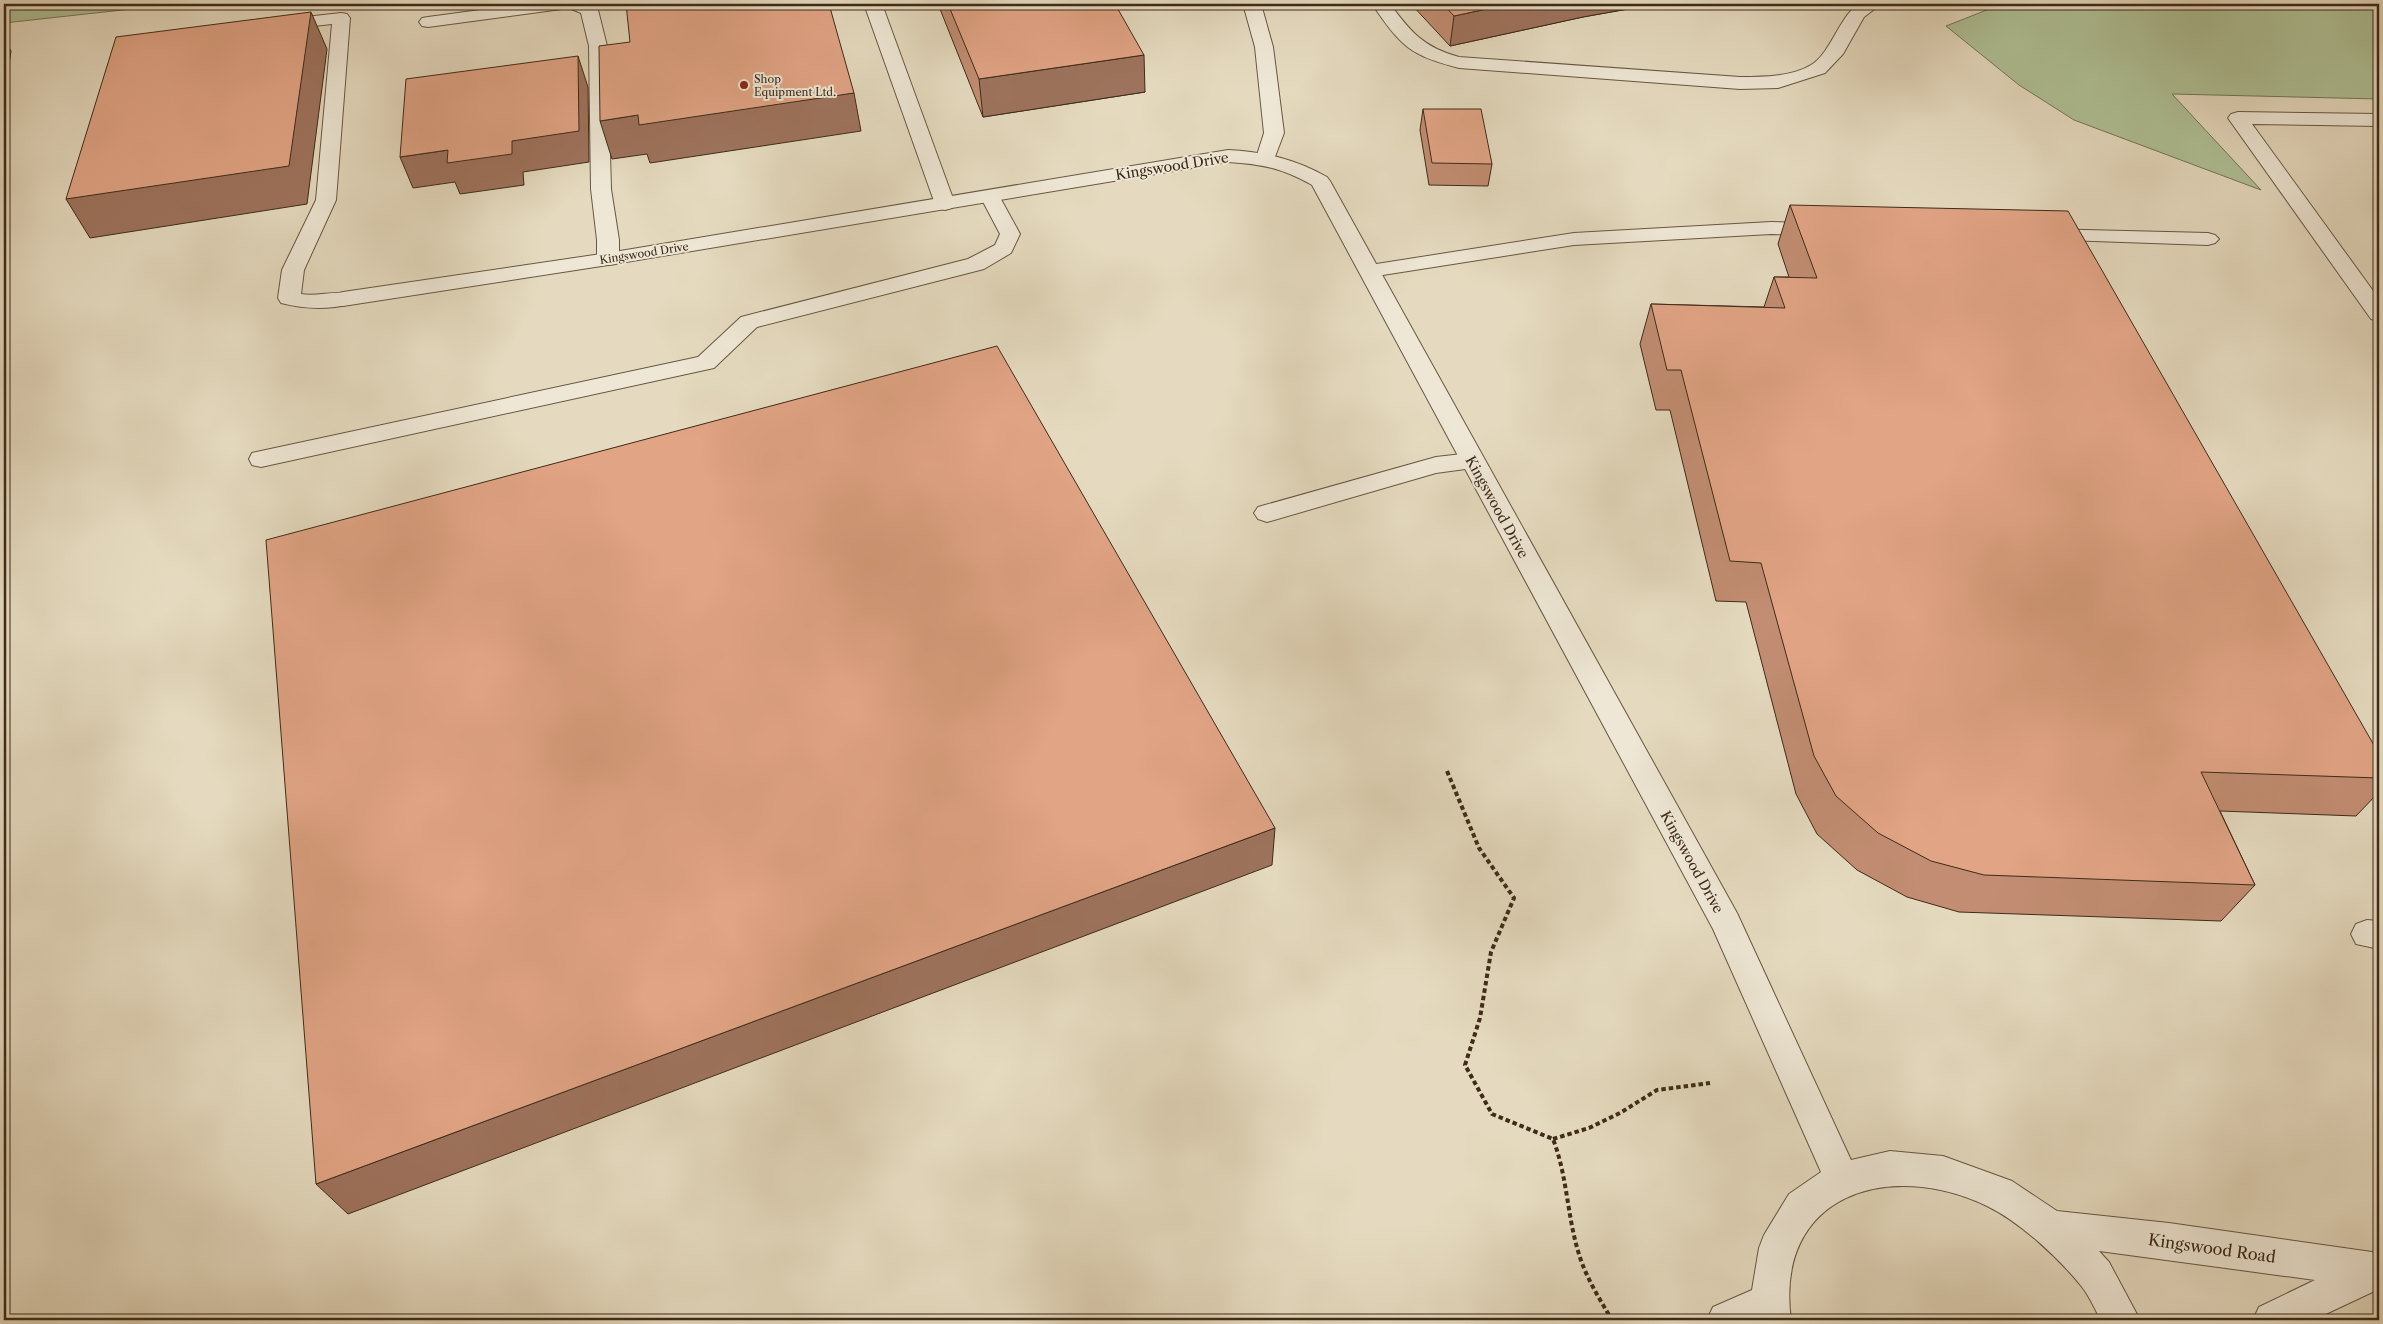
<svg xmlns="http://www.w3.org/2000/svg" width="2383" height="1324" viewBox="0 0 2383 1324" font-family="'Libre Caslon Text',serif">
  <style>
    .green { fill: #afc196; stroke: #767658 }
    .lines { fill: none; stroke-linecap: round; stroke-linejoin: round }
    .service-casing { stroke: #685742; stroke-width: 2 }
    .minor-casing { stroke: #685742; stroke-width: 2 }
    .path { stroke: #3e2b19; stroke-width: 4; stroke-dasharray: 4.5 3; stroke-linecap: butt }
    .service { fill: #eee7d5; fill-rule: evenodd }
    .minor { fill: #eee7d5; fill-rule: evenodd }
    .wall { fill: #c28d72; stroke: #3e2b19 }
    .shaded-wall { fill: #9e735d; stroke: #3e2b19 }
    .building { fill: #e1a485; stroke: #3e2b19 }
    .poi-dot { fill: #8f2418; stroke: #eee7d5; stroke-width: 2 }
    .labels { text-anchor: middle; stroke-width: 4; stroke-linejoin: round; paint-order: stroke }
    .far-poi-label { font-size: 11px; fill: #3e2b19; stroke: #eee7d5; text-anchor: start }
    .far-street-label { font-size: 11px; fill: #3e2b19; stroke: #eee7d5 }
    .street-label { font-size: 14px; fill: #3e2b19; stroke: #eee7d5 }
    .near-street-label { font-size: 16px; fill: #3e2b19; stroke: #eee7d5 }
  </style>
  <rect width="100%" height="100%" fill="#e5dabf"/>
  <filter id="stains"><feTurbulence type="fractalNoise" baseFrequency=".004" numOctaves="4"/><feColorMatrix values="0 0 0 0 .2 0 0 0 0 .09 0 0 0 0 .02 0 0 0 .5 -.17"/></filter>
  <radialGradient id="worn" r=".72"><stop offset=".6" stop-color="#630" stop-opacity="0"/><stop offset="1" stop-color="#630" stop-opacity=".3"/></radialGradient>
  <g class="green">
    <path d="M4 4H177L4 23Z"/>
    <path d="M2002 4H2379V99L2172 94 2261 190 2074 120 2019 85 1946 26Z"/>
  </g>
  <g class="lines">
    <defs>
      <g id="service">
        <path d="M526 4H589L598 10 607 46 611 189 619 240V259L616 264 608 265 600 264 597 259V240L591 189 589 46 581 13 569 8 428 27 422 26 419 22 422 18 428 17Z"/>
        <path d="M864 4H882L955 204 952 208 945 210 938 208 935 204Z"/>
        <path d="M1243 4H1261L1273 47 1284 133 1273 162 1266 164 1259 162 1256 158 1264 133 1255 47Z"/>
        <path d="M1372 4H1390C1411 32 1423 47 1459 57L1740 77C1762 77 1791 77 1811 65 1832 53 1842 8 1862 4 1867 3 1875 4 1881 4L1864 17 1843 54 1825 73 1778 88 1740 89 1459 68C1409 55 1401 46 1372 4Z"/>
        <path d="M341 13 347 14 350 18 336 200 304 270 301 294C317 297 334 290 351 294L354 299 351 304C327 310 305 309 281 303L278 298 282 270 316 200 332 24 278 30 272 29 269 25 272 21 278 20Z"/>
        <path d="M2238 112 2379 114V126L2252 124 2379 299V321L2371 319 2228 118 2231 114Z"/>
        <path d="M990 190 997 192 1020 234 1011 253 984 269 757 327 714 368 261 467 252 465 249 459 252 453 261 451 698 357 741 317 968 259 995 245 1000 234 980 196 983 192Z"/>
        <path d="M1771 222 1821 223 1828 225 1831 229 1828 233 1821 235 1771 234 1574 245 1370 277 1362 276 1359 271 1362 266 1370 265 1574 233Z"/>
        <path d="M2044 229 2208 233 2215 235 2219 239 2215 243 2208 245 2037 239 2034 235 2037 231Z"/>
        <path d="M1471 453 1480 455 1483 461 1480 467 1436 473 1267 522 1258 519 1254 513 1258 507 1436 457Z"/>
        <path d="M2367 920 2379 921V949L2356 944 2351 934 2356 924Z"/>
      </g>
      <path id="minor" d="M1228 150C1265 152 1295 159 1327 177L1330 181 1737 913 1851 1160 1890 1151 1943 1156 2012 1181 2057 1211 2169 1223 2379 1253V1289L2313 1320H2253L2259 1307 2315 1280 2099 1251 2109 1262 2140 1320H2101C2095 1310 2090 1297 2082 1287 2059 1258 2020 1222 1987 1206 1889 1159 1774 1194 1791 1320H1707L1713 1307 1752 1290 1759 1248 1764 1235 1789 1194 1821 1172 1713 929 1312 185C1282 168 1261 164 1228 162L608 265 343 306 335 304 332 299 335 294 343 292 608 253Z"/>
    </defs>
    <use href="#service" class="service-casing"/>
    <use href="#minor" class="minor-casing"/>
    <g class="path">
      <path d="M1447 771 1479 848 1514 898 1491 952 1480 1018 1465 1065 1492 1114 1553 1139C1567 1175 1567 1214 1578 1251 1585 1276 1599 1298 1612 1320"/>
      <path d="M1553 1139 1589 1128 1620 1113 1657 1090 1710 1083"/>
    </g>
    <use href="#service" class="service"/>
    <use href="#minor" class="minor"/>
  </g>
  <g class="wall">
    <path d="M938 4H1115L1145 92 983 117Z"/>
    <path d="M1411 4H1656L1583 17 1450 46Z"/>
    <path d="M1423 109 1492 164 1488 186 1429 185 1420 130Z"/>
    <path d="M1790 205 2379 754V792L2356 816 2220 811 2255 885 2221 921 1959 912 1907 897 1857 870 1817 834 1796 794 1746 602 1716 601 1670 410H1656L1640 344 1651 304 1764 307 1774 277H1789L1778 244Z"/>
  </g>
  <g class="shaded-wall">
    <path d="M1510 4H1656L1583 17 1450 46 1454 16Z"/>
    <path d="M311 12 327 49 307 204 90 238 66 199Z"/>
    <path d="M4 40 11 51 4 102Z"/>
    <path d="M1144 55 1145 92 983 117 979 79Z"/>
    <path d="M578 56 588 87 589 162 523 172 524 185 460 194 455 182 413 188 400 157 512 141Z"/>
    <path d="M854 93 861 131 650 163 647 154 612 159 600 121 638 115Z"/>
    <path d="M1275 828 1272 865 348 1214 316 1184Z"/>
  </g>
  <g class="building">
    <path d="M626 4H829L854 93 639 125 638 115 600 121 599 46 630 42Z"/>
    <path d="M948 4H1115L1144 55 979 79Z"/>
    <path d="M1443 4H1510L1454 16Z"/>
    <path d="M311 12 289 166 66 199 116 37Z"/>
    <path d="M578 56 579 131 512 141V154L447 163 448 150 400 157 406 79Z"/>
    <path d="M1423 109H1481L1492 164 1432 163Z"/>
    <path d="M1790 205 2068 211 2379 754V778L2201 772 2255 885 1984 875 1931 861 1878 833 1836 796 1814 756 1761 563 1730 561 1681 370H1667L1651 304 1785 308 1774 277 1817 278Z"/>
    <path d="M997 346 1275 828 316 1184 266 540Z"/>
  </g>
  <circle class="poi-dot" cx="744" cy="85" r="5"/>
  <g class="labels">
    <g class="far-poi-label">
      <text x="754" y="83">Shop<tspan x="754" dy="13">Equipment Ltd.</tspan></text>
    </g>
    <g class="far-street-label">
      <text transform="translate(644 253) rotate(-9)" y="4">Kingswood Drive</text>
    </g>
    <g class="street-label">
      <text transform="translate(1172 166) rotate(-9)" y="5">Kingswood Drive</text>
      <text transform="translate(1497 507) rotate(61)" y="5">Kingswood Drive</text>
      <text transform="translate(1692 862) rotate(61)" y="5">Kingswood Drive</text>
    </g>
    <g class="near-street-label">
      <text transform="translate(2212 1248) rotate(8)" y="6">Kingswood Road</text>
    </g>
  </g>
  <rect width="2383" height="1324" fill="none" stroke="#e5dabf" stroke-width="20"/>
  <rect x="5" y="5" width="2373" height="1314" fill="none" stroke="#3e2b19" stroke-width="2.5"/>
  <rect x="10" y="10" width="2363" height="1304" fill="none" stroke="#3e2b19"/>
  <rect width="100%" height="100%" filter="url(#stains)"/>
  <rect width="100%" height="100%" fill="url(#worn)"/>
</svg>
